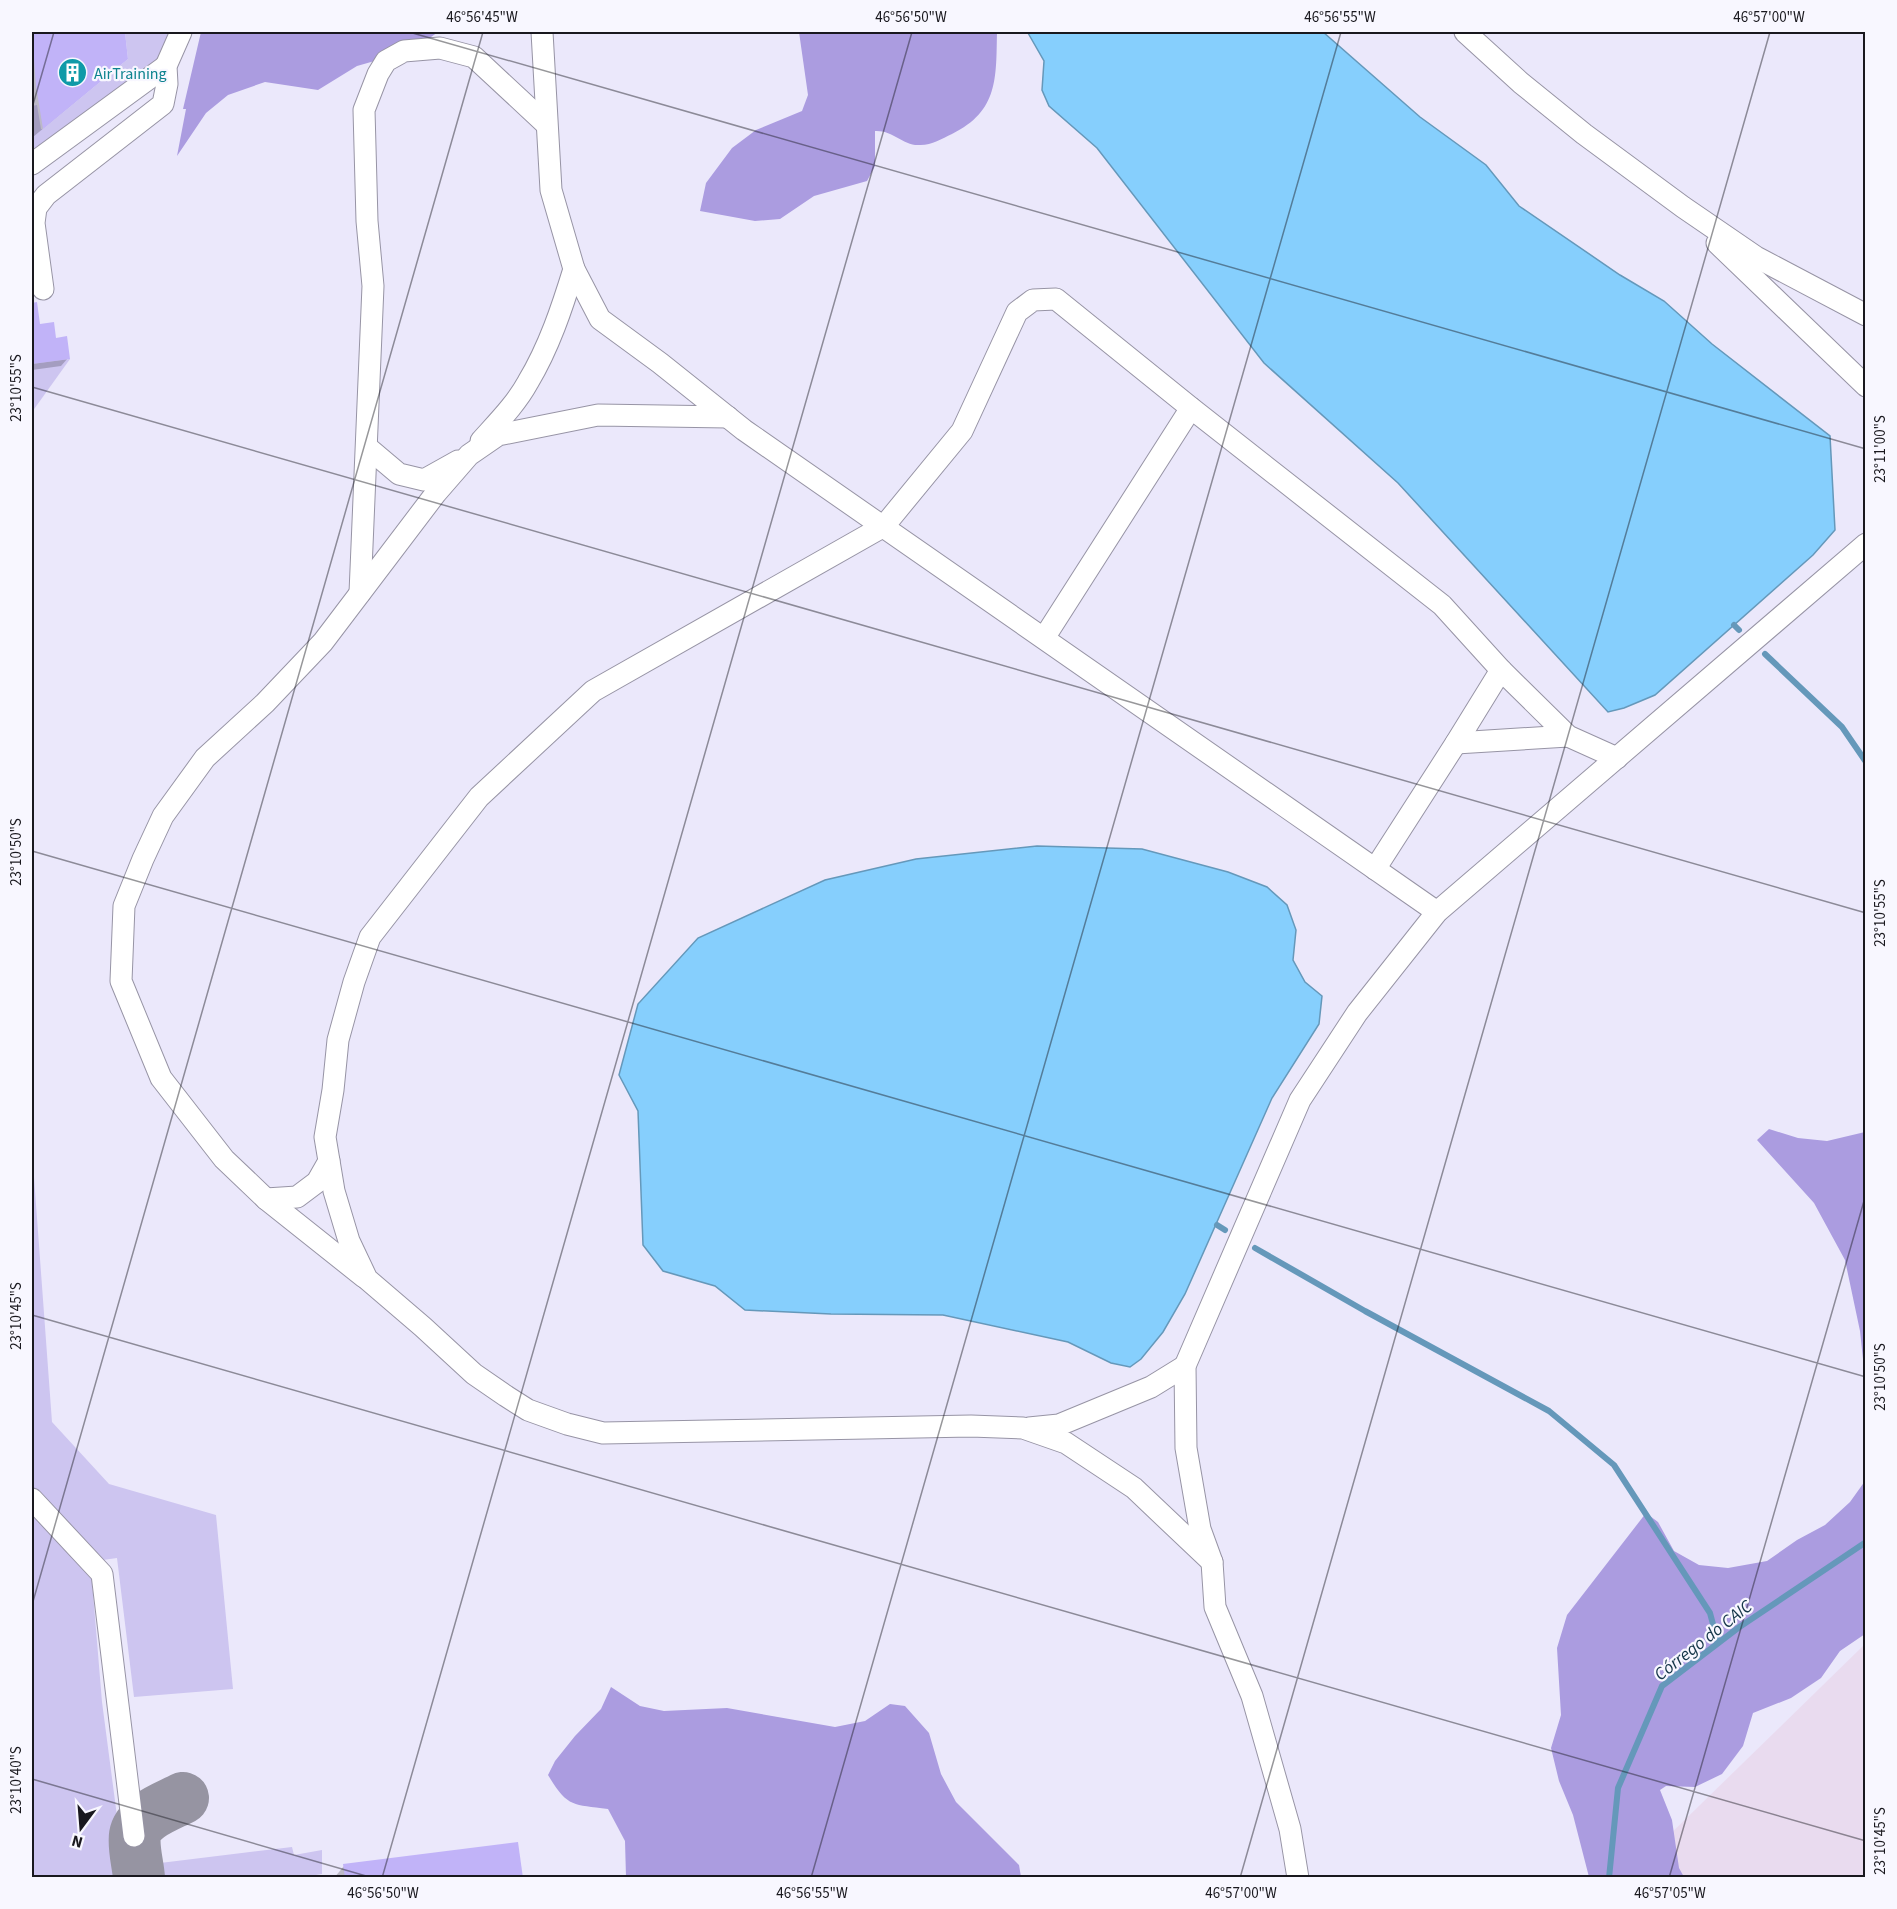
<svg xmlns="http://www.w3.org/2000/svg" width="1897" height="1909" viewBox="0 0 1897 1909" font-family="'Source Sans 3',sans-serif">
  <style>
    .industrial { fill: #e9dbef }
    .green { fill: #cdc5f0 }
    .forest { fill: #ab9ce0 }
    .water { fill: #86cffd; stroke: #6598ba; stroke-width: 1.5 }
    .shadow { fill: #0003 }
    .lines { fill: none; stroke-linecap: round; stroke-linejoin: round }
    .stream { stroke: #6598ba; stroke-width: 6 }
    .taxiway { stroke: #9694a2; stroke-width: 52 }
    .building { fill: #c1b3f8 }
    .minor-casing { stroke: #9794a5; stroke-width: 23 }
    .minor { stroke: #fff; stroke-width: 21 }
    .ticks { fill: none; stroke: #19181e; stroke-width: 1.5; stroke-opacity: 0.45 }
    .labels { text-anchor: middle; stroke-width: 4.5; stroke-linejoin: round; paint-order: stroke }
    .culture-label { font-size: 16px; fill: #0d838f; stroke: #f8f7ff; text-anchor: start }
    .water-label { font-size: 18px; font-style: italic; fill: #153649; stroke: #f8f7ff }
    .neatline { fill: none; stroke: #19181e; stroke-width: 2 }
    .ticks-label { font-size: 15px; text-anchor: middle; fill: #19181e }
  </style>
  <rect width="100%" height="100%" fill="#ebe8fb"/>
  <path class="industrial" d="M1865 1644V1877L1659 1878 1660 1844Z"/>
  <g class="green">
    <path d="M125 32H174L160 60 32 155V106L37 105 41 129H43L128 59Z"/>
    <path d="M70 359 32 412V364Z"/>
    <path d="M32 1150 52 1422 109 1484 216 1515 233 1689 134 1697 117 1558 103 1560 32 1489Z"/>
    <path d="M32 1507 91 1569 102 1702 125 1877H32Z"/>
    <path d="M292 1847 294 1855 322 1850V1874L298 1878 154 1877 152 1864Z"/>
  </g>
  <g class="forest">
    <path d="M201 32H438L413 50 357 66 318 90 265 82 228 95 206 113 177 156 186 109H183Z"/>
    <path d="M799 32H997C996 77 999 111 952 134 941 139 931 146 918 145 902 145 893 130 875 131V166L867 181 814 196 780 219 755 221 700 211 706 183 732 148 756 130 802 111 808 95Z"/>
    <path d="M1769 1129 1798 1138 1827 1141 1865 1132V1378L1860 1331 1845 1260 1814 1203 1757 1140Z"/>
    <path d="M1865 1481V1634L1840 1651 1821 1678 1791 1698 1753 1713 1743 1746 1722 1774 1695 1787 1666 1786 1660 1790 1672 1820 1679 1868 1684 1877H1589L1573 1815 1559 1781 1551 1748 1561 1715 1557 1648 1567 1615 1646 1513 1658 1522 1674 1551 1699 1565 1728 1568 1767 1561 1797 1540 1825 1525 1850 1502Z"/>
    <path d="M611 1687 640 1706 664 1711 727 1708 835 1727 865 1721 890 1704 905 1706 929 1733 941 1774 956 1802 1019 1865 1021 1877H626L625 1841 608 1809C572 1804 568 1808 548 1775L555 1761 575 1736 601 1709Z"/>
  </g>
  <g class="water">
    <path d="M1025 32H1323L1420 117 1486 165 1519 206 1620 275 1664 301 1712 344 1830 436 1835 530 1813 555 1655 695 1624 708 1608 712 1398 483 1264 363 1097 148 1049 106 1042 90 1044 61 1028 33Z"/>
    <path d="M1037 846 1142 849 1228 872 1267 887 1287 905 1296 930 1293 960 1305 982 1322 996 1319 1024 1272 1098 1185 1294 1163 1332 1141 1359 1130 1367 1111 1363 1068 1342 943 1315 831 1314 745 1310 715 1286 663 1271 643 1245 638 1111 619 1075 638 1004 698 938 825 880 916 859Z"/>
  </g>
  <g class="shadow">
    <path d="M32 32H123L127 59 33 137Z"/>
    <path d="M32 304H36L39 325 55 339 68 358 61 366 32 370Z"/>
    <path d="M344 1866 521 1878H334Z"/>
  </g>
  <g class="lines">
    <g class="stream">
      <path d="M1734 625 1739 630"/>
      <path d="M1765 654 1842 727 1866 762"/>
      <path d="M1217 1225 1225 1230"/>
      <path d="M1255 1248 1365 1311 1549 1411 1614 1465 1710 1613 1718 1643"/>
      <path d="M1609 1878 1618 1788 1662 1686 1738 1628 1866 1542"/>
    </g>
    <path class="taxiway" d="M139 1878C138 1864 133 1848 135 1835 138 1816 168 1806 183 1798"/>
  </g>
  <g class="building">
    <path d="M32 32H125L128 59 43 129 36 86Z"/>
    <path d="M37 302 40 324 54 322 56 338 67 336 70 359 32 364V303Z"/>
    <path d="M518 1842 523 1878H345L343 1864Z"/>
  </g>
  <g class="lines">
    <defs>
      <g id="minor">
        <path d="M542 32 551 190 574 269 600 319 660 363 744 430 1437 912"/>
        <path d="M1465 32 1521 83 1584 134 1683 207 1756 257 1866 315"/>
        <path d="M32 164 166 66"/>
        <path d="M1717 243 1866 386"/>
        <path d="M43 289 34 223 36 208 46 195 163 104 167 84 166 66 181 32"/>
        <path d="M481 441C498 422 516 404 528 382 549 347 562 308 574 269"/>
        <path d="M367 447 399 474 424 480 458 461"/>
        <path d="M360 593 373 286 367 221 364 110 378 74 386 61 404 51 440 48 474 57 546 124"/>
        <path d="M1044 638 1191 408"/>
        <path d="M1456 743 1568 736"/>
        <path d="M1375 869 1456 743 1501 670"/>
        <path d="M266 1199 297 1197 317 1182 329 1161"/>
        <path d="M364 1277 266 1199 224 1159 161 1078 121 981 124 906 143 859 163 816 205 758 265 703 323 642 436 493 469 455 498 435 598 415 728 417"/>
        <path d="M1029 1428 1059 1425 1151 1387 1185 1366"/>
        <path d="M32 1499 102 1574 134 1836"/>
        <path d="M1212 1562 1134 1488 1066 1443 1023 1428 971 1426 603 1433 567 1424 528 1410 506 1396 474 1374 423 1327 367 1279 349 1241 334 1191 325 1137 333 1090 338 1040 354 982 370 937 479 797 593 691 884 526 962 431 1017 312 1033 300 1056 299 1191 408 1442 605 1501 670 1568 736 1617 758"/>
        <path d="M1298 1878 1290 1829 1252 1696 1215 1607 1212 1562 1200 1529 1186 1448 1185 1366 1300 1100 1357 1013 1437 912 1866 544"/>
      </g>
    </defs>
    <use href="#minor" class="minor-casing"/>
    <use href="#minor" class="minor"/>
  </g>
  <path class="ticks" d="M409 32 1866 449M32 108 54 32M32 387 1866 913M32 851 1866 1377M32 1315 1866 1841M32 1605 483 32M32 1779 373 1878M382 1878 912 32M811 1878 1341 32M1240 1878 1770 32M1669 1878 1866 1194"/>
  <defs>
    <symbol id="building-disc" viewBox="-11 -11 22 22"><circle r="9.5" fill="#0f9aa8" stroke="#f8f7ff"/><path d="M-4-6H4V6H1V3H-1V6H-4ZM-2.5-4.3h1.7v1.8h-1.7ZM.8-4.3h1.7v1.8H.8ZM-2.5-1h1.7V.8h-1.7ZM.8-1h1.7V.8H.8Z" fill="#fff"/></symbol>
  </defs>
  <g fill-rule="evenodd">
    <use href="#building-disc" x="56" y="56" width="33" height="33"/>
  </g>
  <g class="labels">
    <g class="culture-label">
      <text x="94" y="79">AirTraining</text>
    </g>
    <g class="water-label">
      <text transform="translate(1703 1640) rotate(-38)" y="6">Córrego do CAIC</text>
    </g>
  </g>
  <rect width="1897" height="1909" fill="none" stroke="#f8f7ff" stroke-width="66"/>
  <g transform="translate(81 1828) rotate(196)" stroke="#f8f7ff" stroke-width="4.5" paint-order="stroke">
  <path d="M0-4.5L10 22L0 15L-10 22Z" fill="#19181e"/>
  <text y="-9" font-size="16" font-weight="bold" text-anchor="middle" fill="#19181e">N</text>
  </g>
  <rect x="33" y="33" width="1831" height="1843" class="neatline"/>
  <g class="ticks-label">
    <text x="482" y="22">46°56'45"W</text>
    <text x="911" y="22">46°56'50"W</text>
    <text x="1340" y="22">46°56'55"W</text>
    <text x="1769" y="22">46°57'00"W</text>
    <text transform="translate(16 388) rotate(-90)" y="5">23°10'55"S</text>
    <text transform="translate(1880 449) rotate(-90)" y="5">23°11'00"S</text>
    <text transform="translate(16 852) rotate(-90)" y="5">23°10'50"S</text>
    <text transform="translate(1880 913) rotate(-90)" y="5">23°10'55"S</text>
    <text transform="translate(16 1316) rotate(-90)" y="5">23°10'45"S</text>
    <text transform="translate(1880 1377) rotate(-90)" y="5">23°10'50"S</text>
    <text transform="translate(16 1780) rotate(-90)" y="5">23°10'40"S</text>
    <text transform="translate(1880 1841) rotate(-90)" y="5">23°10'45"S</text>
    <text x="383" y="1898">46°56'50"W</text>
    <text x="812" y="1898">46°56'55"W</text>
    <text x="1241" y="1898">46°57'00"W</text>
    <text x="1670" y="1898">46°57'05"W</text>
  </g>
</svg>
